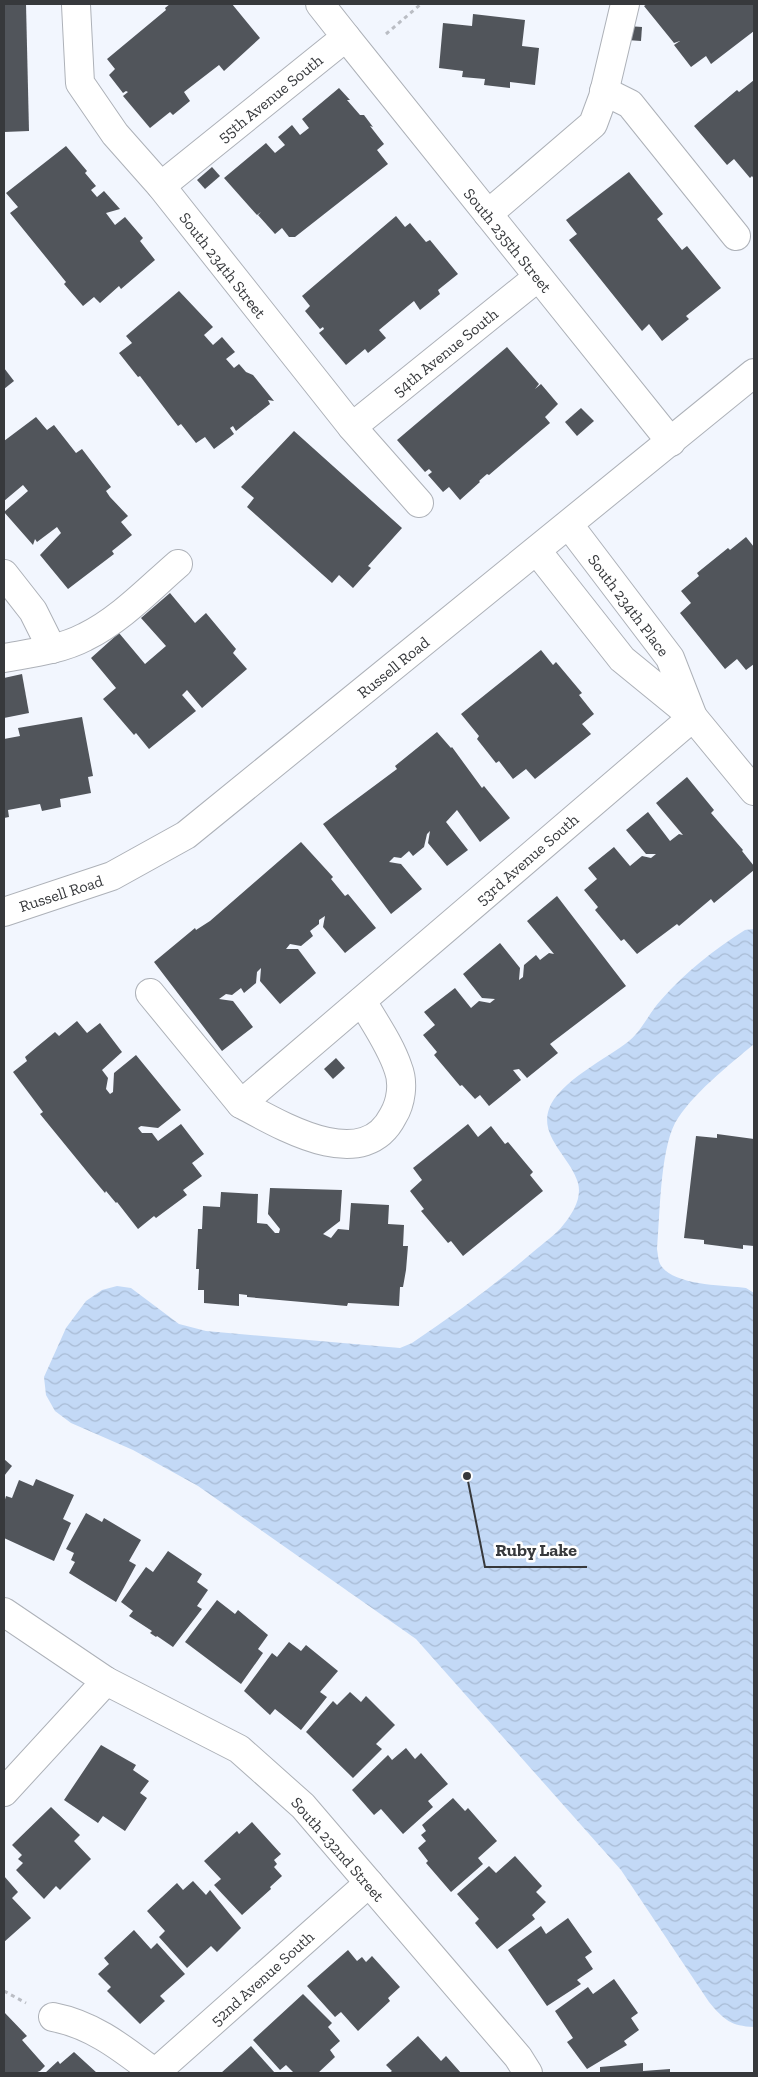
<svg xmlns="http://www.w3.org/2000/svg" width="758" height="2077" viewBox="0 0 758 2077" font-family="'Zilla Slab',serif">
  <style>
    .water { fill: url(#water-waves) }
    .building { fill: #51555b }
    .lines { fill: none; stroke-linecap: round; stroke-linejoin: round }
    .minor-casing { stroke: #adb1b8; stroke-width: 30 }
    .path { stroke: #babdc4; stroke-width: 3; stroke-dasharray: 4 4; stroke-linecap: butt }
    .minor { stroke: #fff; stroke-width: 28 }
    .labels { text-anchor: middle; stroke-width: 5; stroke-linejoin: round; paint-order: stroke }
    .street-label { font-size: 16px; fill: #37393c; stroke: #fff }
    .leader { fill: none; stroke: #37393c; stroke-width: 2 }
    .callout-dot { fill: #37393c; stroke: #fff; stroke-width: 2 }
    .callout-label { font-size: 18px; text-anchor: middle; font-weight: bold; fill: #37393c; stroke: #fff; stroke-width: 5; stroke-linejoin: round; paint-order: stroke }
  </style>
  <defs>
    <pattern id="water-waves" width="16" height="10" patternUnits="userSpaceOnUse" patternTransform="scale(1.25)"><rect width="16" height="10" fill="#c3d9f6"/><path d="M0 5q4-4 8 0t8 0" fill="none" stroke="#a8bbd4"/></pattern>
  </defs>
  <rect width="100%" height="100%" fill="#f2f6fe"/>
  <path class="water" d="M754 929V1044C730 1064 690 1096 675 1123 660 1153 660 1214 657 1249 658 1254 658 1260 660 1264 672 1286 724 1285 746 1288L754 1293V2027C731 2026 724 2020 709 2002L621 1870 416 1639 198 1486 133 1450 71 1423 55 1411 46 1395 44 1377 66 1328 86 1301 102 1290 117 1286 131 1288 179 1324 206 1331 400 1348 412 1343C454 1315 495 1285 533 1252 543 1243 556 1235 564 1224 573 1213 582 1198 578 1183 571 1158 539 1137 549 1109 558 1082 608 1058 629 1041 643 1029 649 1013 661 1000 686 971 714 950 745 930Z"/>
  <g class="building">
    <path d="M4 4H26L29 131 4 132Z"/>
    <path d="M170 4H232L260 38 224 71 219 65 184 92 190 101 173 115 170 112 150 128 123 96 128 92 126 91 123 93 109 75 115 69 107 59 166 10 165 8Z"/>
    <path d="M647 4H754V31L711 64 706 56 691 67 674 45 680 41 674 43 644 6Z"/>
    <path d="M473 14 525 20 522 46 539 48 535 85 510 82V88L484 85 485 79 462 77 463 71 439 68 443 23 472 26Z"/>
    <path d="M628 26 642 27 641 41 627 40Z"/>
    <path d="M754 80V179L752 176 750 178 734 159 727 165 694 126 737 90 739 92Z"/>
    <path d="M339 88 350 100H347L360 115H364L373 127 370 126 384 144 377 150 388 164 295 237H289L282 228 275 234 258 215 261 212 257 215 224 178 266 143 275 153 285 145 278 137 292 125 300 135 309 128 302 119Z"/>
    <path d="M66 146 87 171 85 173 96 186 91 190 97 197 104 191 120 209 106 213 115 225 125 217 143 238 140 241 155 260 121 289 119 286 100 303 94 297 83 306 64 284 66 282 10 213 18 207 6 193Z"/>
    <path d="M212 167 220 176 205 189 197 180Z"/>
    <path d="M629 172 663 214 657 219 682 250 687 246 721 288 686 316 689 319 662 341 649 324 642 331 569 240 577 234 566 220Z"/>
    <path d="M396 216 405 227 410 223 426 242 430 240 458 274 438 290 440 294 420 310 414 301 379 330 386 338 368 353 365 349 346 365 319 333 324 329 323 327 320 329 305 311 310 306 302 296Z"/>
    <path d="M179 291 213 327 204 335 213 345 222 337 235 352 226 359 234 368 239 364 246 372 253 375 274 401 268 400 270 404 236 431 233 426 230 428 234 434 214 449 205 437 196 443 181 424 178 426 140 376 138 377 119 353 132 343 126 336Z"/>
    <path d="M507 347 539 384 535 389 541 384 558 404 545 417 550 423 489 475 487 474 479 481 480 482 460 500 449 487 443 492 428 475 432 472 429 469 425 472 397 440Z"/>
    <path d="M4 368 14 381 4 389Z"/>
    <path d="M581 408 594 421 577 436 565 422Z"/>
    <path d="M36 417 47 430 54 425 76 453 82 449 111 487 106 491 110 497 128 516 121 522 132 535 112 551 114 554 68 589 40 555 61 533 57 527 37 542 35 539 33 545 4 512 28 491 23 485 4 501V441Z"/>
    <path d="M294 431 402 528 368 566 371 568 353 588 339 575 332 583 247 507 254 498 241 487Z"/>
    <path d="M746 537 754 547V664L746 670 737 659 725 669 680 613 691 603 681 591 699 576 697 573 728 548 730 550Z"/>
    <path d="M170 593 195 623 206 613 236 649 233 653 247 669 202 708 187 690 182 695 196 711 149 749 136 733 134 735 103 699 116 688 91 658 119 633 145 664 166 646 141 618Z"/>
    <path d="M541 650 553 665 556 662 582 693 579 695 594 714 582 724 591 734 535 779 526 769 513 779 499 761 496 763 477 739 479 736 461 714Z"/>
    <path d="M22 674 29 713 4 718V678Z"/>
    <path d="M82 717 93 776 88 777 91 793 60 799 61 807 42 811 40 804 8 810 9 817 4 818V739L20 736 18 728Z"/>
    <path d="M437 732 451 748 452 747 482 788 484 786 510 818 480 842 457 810 446 822 468 850 447 866 428 843 430 831 427 834 424 847 413 856 409 851 401 858 394 857 389 862 401 864 422 889 391 914 323 824 397 769 395 766Z"/>
    <path d="M687 777 714 810 711 813 743 850 742 851 754 866V870L714 903 711 899 679 926 677 924 637 954 624 939 621 941 595 910 598 907 584 890 597 879 588 868 614 847 630 866 642 856 651 858 656 854H646L626 830 648 812 670 841 679 834 683 835 656 803Z"/>
    <path d="M301 842 333 877 331 879 345 896 348 894 376 928 345 953 323 927 325 916 319 920V924L310 931 313 936 301 946 290 944 286 949H298L316 973 280 1004 260 981 261 968 257 972 256 983 244 993 241 988 232 995 226 994 219 999 233 1001 253 1027 222 1051 154 962 195 928 196 930 210 921Z"/>
    <path d="M557 896 626 986 550 1044 558 1053 527 1078 519 1069 513 1070 521 1080 489 1106 480 1095 475 1099 462 1085 460 1086 434 1055 437 1052 423 1035 435 1025 424 1012 455 988 471 1008 479 1001 490 1003 495 999 482 998 463 974 500 943 520 968 519 980 523 977 524 965 536 955 540 960 549 953 554 954 527 921Z"/>
    <path d="M77 1021 87 1033 100 1023 122 1052 102 1070 108 1078 106 1089 110 1094 113 1092 114 1073 136 1055 181 1110 158 1128 141 1126 138 1128 142 1133H152L158 1141 181 1124 204 1154 192 1163 202 1176 183 1190 187 1195 156 1218 154 1216 138 1229 117 1202 116 1203 106 1191 105 1193 89 1174 40 1114 43 1112 13 1072 27 1061 25 1057 38 1046 55 1032 59 1036Z"/>
    <path d="M336 1058 345 1068 333 1079 324 1069Z"/>
    <path d="M468 1124 478 1137 491 1126 505 1144 508 1142 533 1172 530 1175 543 1191 463 1256 451 1241 448 1243 421 1211 424 1209 410 1191 422 1180 413 1168Z"/>
    <path d="M717 1134 754 1139V1246L743 1245V1249L704 1244V1240L684 1238 696 1136 717 1138Z"/>
    <path d="M270 1188 342 1190 340 1221 323 1234 331 1238 338 1229 349 1230 351 1203 389 1205 388 1224 404 1225 403 1246H408L406 1270 403 1287H400L399 1306 348 1303 347 1306 247 1297V1295L239 1294V1306L204 1303V1290H198L199 1269H196L198 1229H202L203 1206 220 1207 221 1192 258 1194 257 1223 267 1224 275 1233H279L280 1229 268 1214Z"/>
    <path d="M4 1459 12 1466 4 1476Z"/>
    <path d="M36 1479 74 1495 63 1519 71 1523 54 1561 4 1538V1503L6 1496 12 1498 19 1480 33 1486Z"/>
    <path d="M86 1513 102 1522 104 1518 141 1540 129 1561 136 1565 116 1602 69 1573 75 1562 71 1560 74 1553 66 1549Z"/>
    <path d="M168 1551 202 1574 197 1582 208 1590 197 1606 202 1609 173 1647 157 1636 156 1637 150 1633 152 1631 129 1616 133 1611 121 1602 146 1567 153 1572Z"/>
    <path d="M217 1600 235 1614 238 1610 268 1635 258 1649 263 1653 241 1684 185 1642Z"/>
    <path d="M289 1642 301 1651 306 1645 338 1671 320 1692 327 1697 301 1730 275 1709 270 1715 244 1691 272 1653 277 1657Z"/>
    <path d="M350 1692 361 1702 366 1696 395 1725 376 1744 382 1749 353 1778 306 1732 333 1701 337 1705Z"/>
    <path d="M101 1745 136 1765 133 1770 149 1781 140 1793 147 1798 125 1831 103 1816 98 1823 64 1800Z"/>
    <path d="M406 1748 415 1759 421 1753 448 1784 428 1801 433 1807 403 1834 381 1809 374 1815 352 1790 388 1755 392 1760Z"/>
    <path d="M453 1798 465 1811 468 1808 497 1841 478 1858 483 1864 451 1892 426 1863 428 1861 418 1848 426 1841 421 1835 426 1831 422 1825Z"/>
    <path d="M51 1807 80 1835 74 1841 91 1859 60 1890 56 1886 44 1899 16 1870 23 1863 18 1859 22 1855 12 1845Z"/>
    <path d="M252 1822 281 1854 274 1860 277 1864 274 1867 282 1876 270 1887 271 1889 242 1915 214 1885 221 1879 204 1861 237 1831 239 1834Z"/>
    <path d="M515 1856 542 1886 536 1892 546 1902 532 1915 535 1919 497 1949 475 1923 479 1919 457 1894 489 1866 496 1873Z"/>
    <path d="M4 1876 18 1892 12 1898 31 1918 4 1942Z"/>
    <path d="M193 1881 206 1895 210 1890 241 1928 217 1952 211 1946 187 1968 159 1937 165 1931 147 1911 177 1883 183 1890Z"/>
    <path d="M568 1918 592 1952 585 1957 593 1969 577 1980 581 1984 547 2006 508 1950 541 1926 546 1934Z"/>
    <path d="M134 1930 151 1949 157 1943 185 1974 160 1996 165 2001 140 2024 107 1991 111 1987 98 1974 109 1964 104 1958Z"/>
    <path d="M348 1950 357 1961 362 1957 366 1962 372 1956 400 1987 388 1998 390 2001 358 2031 341 2012 335 2017 307 1986Z"/>
    <path d="M614 1979 638 2013 631 2018 639 2030 624 2041 627 2045 587 2069 567 2042 573 2038 555 2011 588 1987 593 1994Z"/>
    <path d="M303 1994 332 2023 328 2027 340 2041 330 2050 335 2057 318 2073H294L286 2065 280 2070 253 2040Z"/>
    <path d="M4 2012 27 2036 22 2040 45 2066 40 2071 35 2073H4Z"/>
    <path d="M418 2036 441 2061 446 2056 461 2073H389L392 2071 386 2065Z"/>
    <path d="M251 2046 275 2073H221Z"/>
    <path d="M74 2052 97 2073H45L58 2061 60 2064Z"/>
    <path d="M643 2063V2071L670 2069V2073H600V2067Z"/>
  </g>
  <g class="lines">
    <defs>
      <g id="minor">
        <path d="M76 5 80 83 115 134 161 186 352 427 419 503"/>
        <path d="M346 37 671 442"/>
        <path d="M604 91 630 104 736 236"/>
        <path d="M161 186 346 37 320 4"/>
        <path d="M488 214 593 124 603 97 625 4"/>
        <path d="M352 427 538 277"/>
        <path d="M537 551 622 659 693 717 670 658 569 525"/>
        <path d="M4 574 33 611 52 649"/>
        <path d="M4 658C31 653 60 650 85 637 120 620 149 589 178 564"/>
        <path d="M4 912 112 876 186 835 754 373"/>
        <path d="M150 993 241 1104 693 717 754 791"/>
        <path d="M241 1104C282 1126 363 1175 393 1116 401 1103 404 1083 398 1068 390 1044 374 1022 362 1001"/>
        <path d="M4 1612 106 1681 239 1749 303 1806 518 2057 528 2073"/>
        <path d="M4 1792 106 1681"/>
        <path d="M53 2017C94 2025 123 2049 155 2073"/>
        <path d="M155 2073 369 1883"/>
      </g>
    </defs>
    <use href="#minor" class="minor-casing"/>
    <g class="path">
      <path d="M386 34 421 4"/>
      <path d="M4 1991 26 2003"/>
    </g>
    <use href="#minor" class="minor"/>
  </g>
  <g class="labels">
    <g class="street-label">
      <text transform="translate(270 98) rotate(-39)" y="6">55th Avenue South</text>
      <text transform="translate(508 240) rotate(51)" y="6">South 235th Street</text>
      <text transform="translate(223 265) rotate(52)" y="6">South 234th Street</text>
      <text transform="translate(445 352) rotate(-39)" y="6">54th Avenue South</text>
      <text transform="translate(629 605) rotate(53)" y="6">South 234th Place</text>
      <text transform="translate(393 667) rotate(-39)" y="6">Russell Road</text>
      <text transform="translate(527 859) rotate(-41)" y="6">53rd Avenue South</text>
      <text transform="translate(61 893) rotate(-18)" y="6">Russell Road</text>
      <text transform="translate(338 1849) rotate(49)" y="6">South 232nd Street</text>
      <text transform="translate(262 1978) rotate(-42)" y="6">52nd Avenue South</text>
    </g>
  </g>
  <path class="leader" d="M467 1476L485 1567H587"/>
  <circle class="callout-dot" cx="467" cy="1476" r="5"/>
  <g class="callout-label">
    <text x="536" y="1556">Ruby Lake</text>
  </g>
  <rect width="758" height="2077" fill="none" stroke="#37393c" stroke-width="10"/>
</svg>
